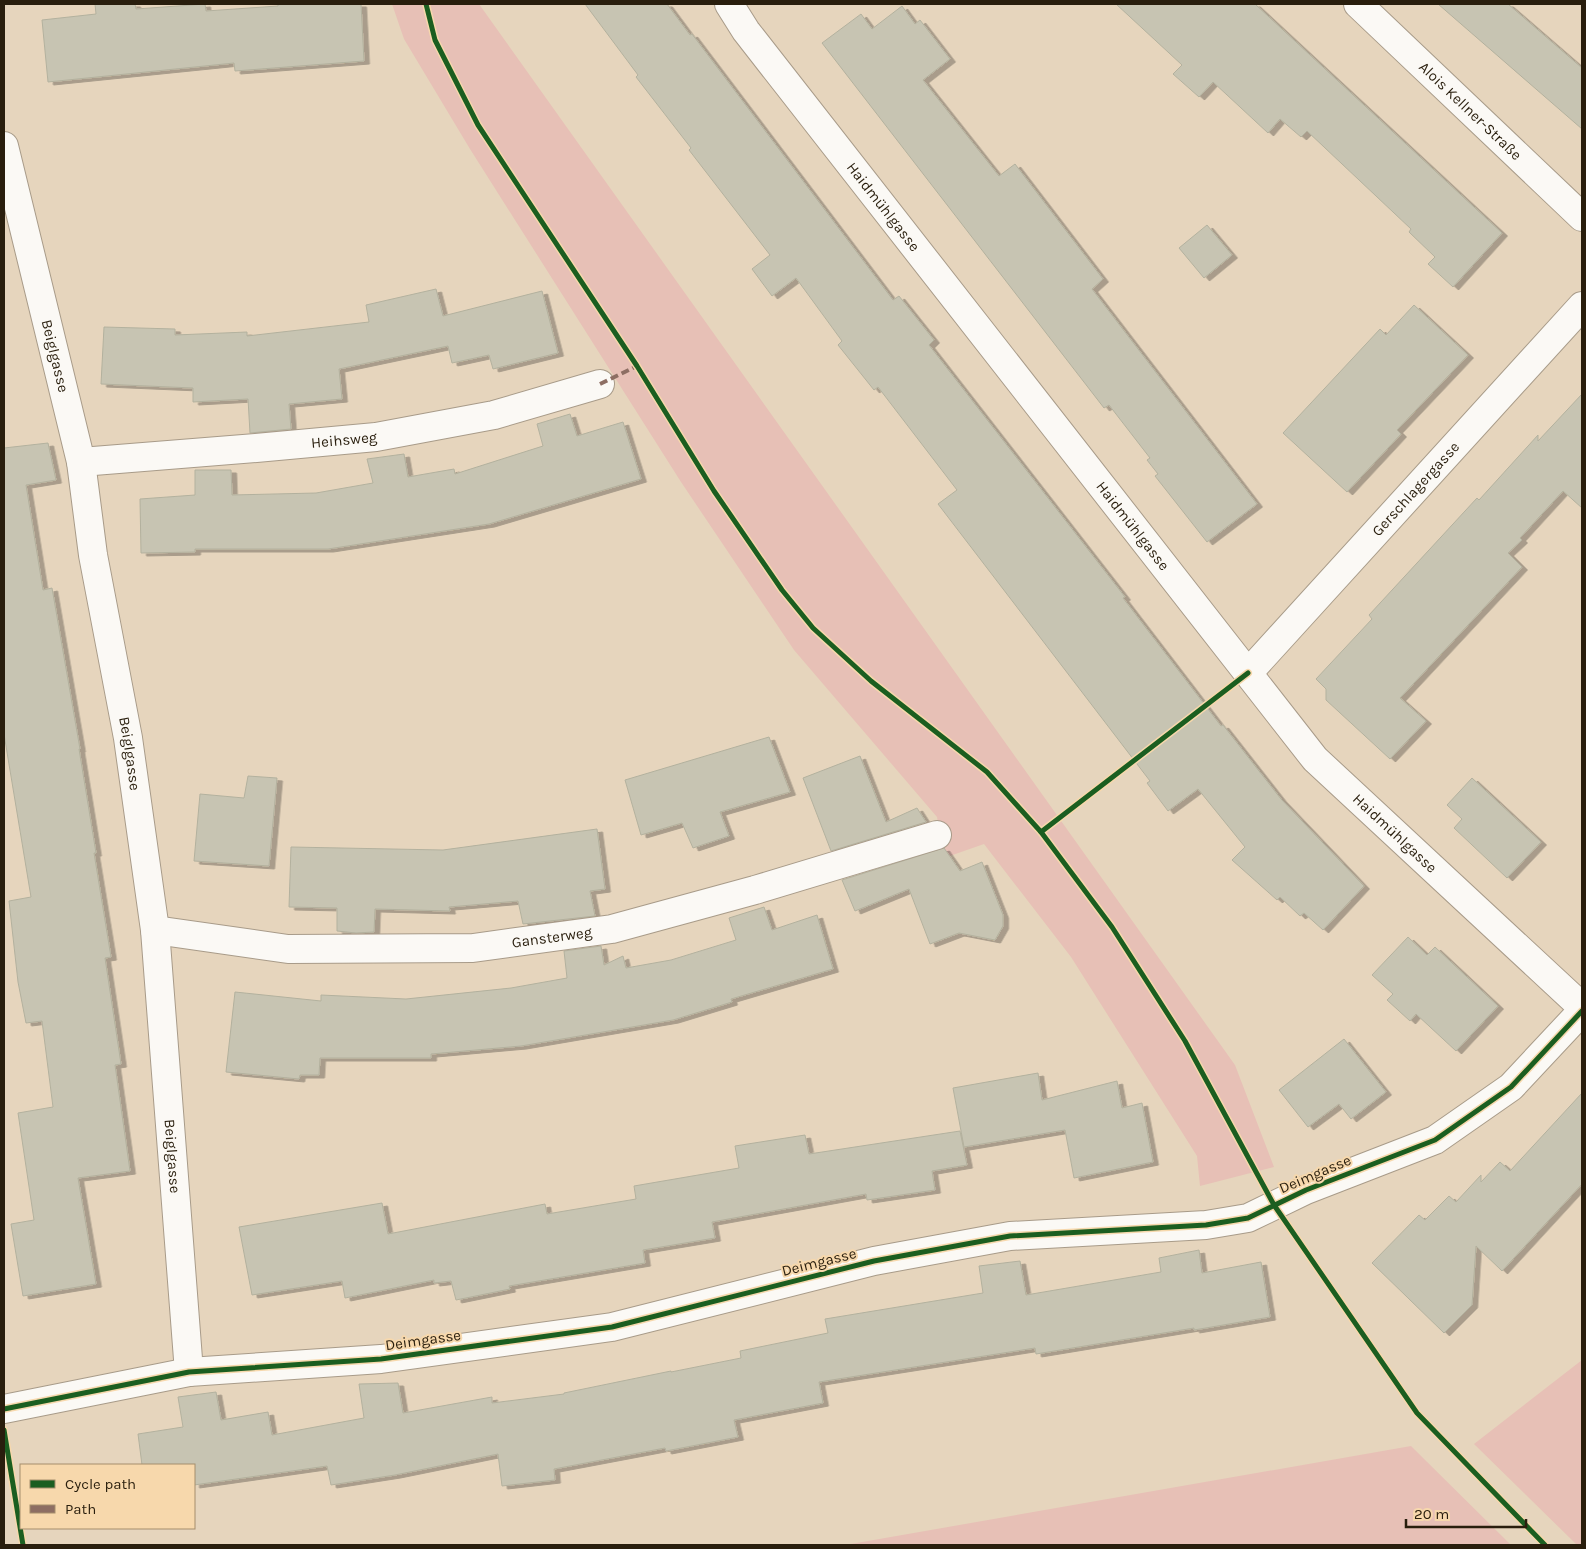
<svg xmlns="http://www.w3.org/2000/svg" width="1586" height="1549" viewBox="0 0 1586 1549" font-family="Karla,sans-serif">
  <style>
    .green { fill: #e7c0b6 }
    .building { fill: #c7c4b2; stroke: #b3b19e; filter: url(#shadow) }
    .lines { fill: none; stroke-linecap: round; stroke-linejoin: round }
    .minor-casing { stroke: #a89b89; stroke-width: 30 }
    .minor { stroke: #fbf9f5; stroke-width: 28 }
    .quiet { stroke: #8d6e63; stroke-width: 4; stroke-dasharray: 8 4; stroke-linecap: butt }
    .cycleway-casing { stroke: #f7d8ac; stroke-width: 8 }
    .cycleway { stroke: #1b5e20; stroke-width: 5 }
    .labels { text-anchor: middle; stroke-width: 4; stroke-linejoin: round; paint-order: stroke }
    .street-label { font-size: 15px; fill: #291e0d; stroke: #f7d8ac }
  </style>
  <defs>
    <filter id="shadow"><feDropShadow dx="5.5" dy="3" stdDeviation="0" flood-color="#0004"/></filter>
  </defs>
  <rect width="100%" height="100%" fill="#e6d5bd"/>
  <g class="green">
    <path d="M392 4H479L1235 1065 1274 1167 1200 1186 1197 1156 1071 957 984 844 944 858 937 817 794 650 681 482 470 149 404 39Z"/>
    <path d="M1582 1360V1545H1577L1474 1444Z"/>
    <path d="M1411 1446 1511 1545H845Z"/>
  </g>
  <g class="building">
    <path d="M95 4H135L136 9 205 4 206 11 278 6V4H361L364 61 235 71 234 63 48 82 42 20 96 14Z"/>
    <path d="M585 4H667L690 35 692 34 893 300 899 296 934 340 929 345 1125 597 1123 598 1221 726 1223 725 1281 799 1364 886 1323 930 1304 913 1300 916 1280 897 1277 900 1232 860 1245 847 1198 789 1168 811 1147 783 1150 781 938 504 957 490 878 387 874 390 838 345 842 341 796 278 772 296 752 269 770 255 689 150 691 148 636 77 638 75Z"/>
    <path d="M1116 4H1255L1502 233 1453 287 1428 264 1435 257 1409 232 1411 229 1307 131 1301 137 1280 119 1268 133 1213 82 1199 97 1173 74 1182 65Z"/>
    <path d="M1438 4H1508L1582 68V129Z"/>
    <path d="M902 6 915 24 920 20 950 59 923 80 999 176 1015 164 1103 279 1092 289 1257 504 1207 542 1155 476 1158 474 1147 460 1150 458 1109 405 1104 408 822 43 861 14 872 29Z"/>
    <path d="M1207 225 1232 255 1204 278 1179 248Z"/>
    <path d="M436 289 443 316 542 291 558 353 493 369 489 355 452 363 448 346 339 369 342 399 289 404 291 429 250 433 248 399 193 402V388L101 384 104 327 175 329V335L247 332V336L369 322 366 305Z"/>
    <path d="M1414 305 1468 355 1397 430 1401 434 1347 492 1283 433 1380 329 1386 335Z"/>
    <path d="M1582 394V508L1563 491 1520 538 1522 540 1508 553 1522 567 1400 698 1426 721 1390 759 1326 700V689L1316 679 1372 619 1369 615 1477 498 1479 500 1538 435V441Z"/>
    <path d="M570 414 577 436 623 422 641 479 489 524 328 549H195V552L141 553 140 499 195 495V470H231L232 495 316 493 373 483 367 459 404 454 408 477 454 469 455 474 543 446 537 424Z"/>
    <path d="M48 443 56 480 26 485 43 590 52 588 80 749H79L96 853H94L111 957 105 958 121 1064 115 1065 130 1171 78 1178 96 1284 23 1296 11 1224 34 1220 18 1113 53 1107 42 1021 26 1023 18 982 9 901 31 897 4 734V448Z"/>
    <path d="M769 737 790 792 720 812 729 836 693 848 682 823 641 835 625 780Z"/>
    <path d="M860 756 886 822 917 808 926 822 831 851 803 778Z"/>
    <path d="M248 776 277 778 269 866 194 861 200 794 244 798Z"/>
    <path d="M1472 778 1541 842 1507 878 1454 828 1462 819 1447 805Z"/>
    <path d="M597 829 605 889 590 891 595 916 523 924 518 901 449 907 450 911 375 909 374 932 356 933 337 931V908L289 907 291 847 443 850Z"/>
    <path d="M944 848 960 871 982 862 1003 915V926L995 940 959 933 930 944 909 889 855 911 842 880Z"/>
    <path d="M764 907 772 930 817 915 833 969 731 999 732 1002 673 1020 521 1046 431 1054V1058H320L319 1075H300L299 1079 226 1072 235 992 321 1001V995L406 999 511 988 567 978 564 951 601 946 604 965 623 956 626 968 671 960 736 940 729 918Z"/>
    <path d="M1408 937 1427 955 1435 947 1498 1006 1456 1051 1416 1014 1410 1021 1387 1000 1393 994 1372 975Z"/>
    <path d="M1344 1039 1386 1092 1351 1119 1339 1104 1308 1127 1279 1090Z"/>
    <path d="M1038 1073 1042 1100 1117 1081 1122 1108 1142 1103 1153 1162 1074 1178 1065 1130 964 1147 953 1088Z"/>
    <path d="M1582 1093V1184L1502 1271 1476 1246 1472 1305 1444 1333 1372 1263 1419 1215 1425 1220 1449 1196 1456 1202 1481 1175V1182L1500 1162 1510 1171Z"/>
    <path d="M960 1131 967 1165 932 1171 935 1190 867 1200 866 1194 712 1222 715 1238 643 1250 645 1263 509 1286 510 1289 456 1300 451 1281 434 1283V1280L345 1298 342 1281 252 1295 239 1227 382 1203 388 1234 545 1204 547 1214 636 1199 634 1186 739 1168 735 1146 805 1135 809 1154Z"/>
    <path d="M1199 1250 1202 1273 1261 1262 1270 1317 1194 1330V1328L1036 1354 1035 1348 819 1382 823 1403 734 1420 738 1437 666 1451 665 1448 554 1469 555 1480 502 1486 498 1454 395 1475 331 1485 327 1466 194 1485V1465H142L138 1434 183 1427 178 1397 216 1392 221 1420 268 1412 272 1435 364 1418 359 1384 398 1383 403 1413 492 1397V1403L564 1394V1393L671 1371V1372L741 1358 740 1351 828 1333 825 1319 983 1293 979 1266 1020 1261 1026 1295 1161 1272 1159 1258Z"/>
  </g>
  <g class="lines">
    <defs>
      <g id="minor">
        <path id="s1" d="M729 4 746 31 1315 759 1582 1007"/>
        <path id="s2" d="M1358 4 1582 217"/>
        <path id="s3" d="M4 146 81 462 93 555 128 738 155 930 189 1372"/>
        <path id="s4" d="M81 462 256 448 376 437 494 415 600 384"/>
        <path id="s5" d="M1248 673 1582 306"/>
        <path id="s6" d="M155 930 288 949 473 948 612 929 755 890 937 835"/>
        <path d="M4 1409 189 1372 381 1359 612 1327 874 1261 1010 1236 1206 1225 1248 1218 1306 1190 1435 1140 1511 1087 1582 1011"/>
      </g>
    </defs>
    <use href="#minor" class="minor-casing"/>
    <use href="#minor" class="minor"/>
    <path class="quiet" d="M600 384 637 366"/>
    <defs>
      <g id="cycleway">
        <path d="M426 4 435 40 478 125 637 366 714 491 782 590 813 628 871 681 987 772 1041 832 1112 927 1185 1041 1274 1205 1417 1413 1545 1545"/>
        <path d="M1041 832 1248 673"/>
        <path d="M4 1409 189 1372 381 1359 612 1327 874 1261 1010 1236 1206 1225 1248 1218 1306 1190 1435 1140 1511 1087 1582 1011"/>
        <path d="M4 1430 23 1545"/>
      </g>
    </defs>
    <use href="#cycleway" class="cycleway-casing"/>
    <use href="#cycleway" class="cycleway"/>
  </g>
  <g class="labels">
    <g class="street-label">
      <text dy="5" stroke="none"><textPath href="#s2" startOffset="155">Alois Kellner-Straße</textPath></text>
      <text dy="5" stroke="none"><textPath href="#s1" startOffset="255">Haidmühlgasse</textPath></text>
      <text dy="5" stroke="none"><textPath href="#s3" startOffset="216">Beiglgasse</textPath></text>
      <text dy="5" stroke="none"><textPath href="#s4" startOffset="264">Heihsweg</textPath></text>
      <text dy="5" stroke="none"><textPath href="#s5" startOffset="249">Gerschlagergasse</textPath></text>
      <text dy="5" stroke="none"><textPath href="#s1" startOffset="660">Haidmühlgasse</textPath></text>
      <text dy="5" stroke="none"><textPath href="#s3" startOffset="621">Beiglgasse</textPath></text>
      <text dy="5" stroke="none"><textPath href="#s1" startOffset="1065">Haidmühlgasse</textPath></text>
      <text dy="5" stroke="none"><textPath href="#s6" startOffset="399">Gansterweg</textPath></text>
      <text dy="5" stroke="none"><textPath href="#s3" startOffset="1026">Beiglgasse</textPath></text>
      <text transform="translate(1315 1174) rotate(-23)" y="5">Deimgasse</text>
      <text transform="translate(819 1262) rotate(-14)" y="5">Deimgasse</text>
      <text transform="translate(423 1340) rotate(-8)" y="5">Deimgasse</text>
    </g>
  </g>
  <rect width="1586" height="1549" fill="none" stroke="#291e0d" stroke-width="10"/>
  <rect x="20" y="1464" width="175" height="65" fill="#f7d8ac" stroke="#a58e6c"/>
  <rect x="30" y="1480" width="25" height="8" fill="#1b5e20" stroke="#a58e6c"/>
  <text x="65" y="1489" font-size="15" fill="#291e0d">Cycle path</text>
  <rect x="30" y="1505" width="25" height="8" fill="#8d6e63" stroke="#a58e6c"/>
  <text x="65" y="1514" font-size="15" fill="#291e0d">Path</text>
  <path d="M1406 1519v8h120v-8" fill="none" stroke="#291e0d" stroke-width="2.5"/>
  <text x="1414" y="1519" font-size="15" fill="#291e0d" stroke="#f7d8ac" stroke-width="4" paint-order="stroke">20 m</text>
</svg>
